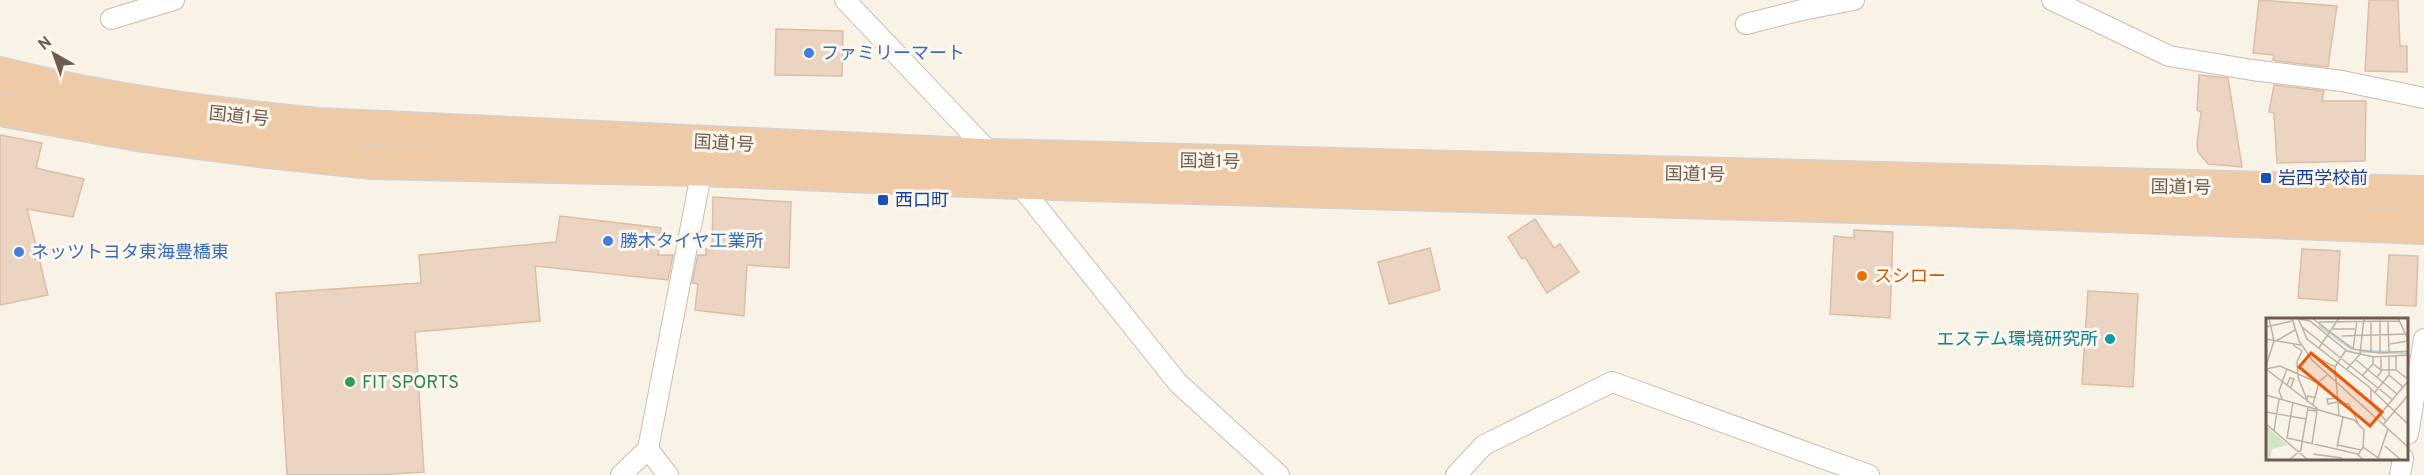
<svg xmlns="http://www.w3.org/2000/svg" width="2424" height="475" viewBox="0 0 2424 475" font-family="Overpass,'Noto Sans JP',sans-serif">
  <style>
    .building { fill: #ebd5c2; stroke: #dcbda5; stroke-width: 1.5 }
    .lines { fill: none; stroke-linecap: round; stroke-linejoin: round }
    .minor-casing { stroke: #cabcae; stroke-width: 22 }
    .trunk-casing { stroke: #d7d1ce; stroke-width: 36 }
    .minor { stroke: #fff; stroke-width: 20 }
    .trunk { stroke: #eecaa7; stroke-width: 33 }
    .shop-dot { fill: #3f7fe0; stroke: #fdf7ed; stroke-width: 2 }
    .transit-dot { fill: #1a4fb4; stroke: #fdf7ed; stroke-width: 2 }
    .food-dot { fill: #e8710a; stroke: #fdf7ed; stroke-width: 2 }
    .culture-dot { fill: #0f9aa8; stroke: #fdf7ed; stroke-width: 2 }
    .leisure-dot { fill: #2e9e5b; stroke: #fdf7ed; stroke-width: 2 }
    .labels { text-anchor: middle; stroke-width: 6; stroke-linejoin: round; paint-order: stroke }
    .shop-label { font-size: 18px; fill: #366cbe; stroke: #fdf7ed; text-anchor: start }
    .street-label { font-size: 18px; fill: #705c4f; stroke: #fdf7ed }
    .transit-label { font-size: 18px; fill: #164399; stroke: #fdf7ed; text-anchor: start }
    .food-label { font-size: 18px; fill: #c56008; stroke: #fdf7ed; text-anchor: start }
    .culture-label { font-size: 18px; fill: #0d838f; stroke: #fdf7ed; text-anchor: end }
    .leisure-label { font-size: 18px; fill: #27864d; stroke: #fdf7ed; text-anchor: start }
    .inset-river { fill: none; stroke: #bedae1; stroke-width: 3 }
    .inset-road { fill: none; stroke: #beb2a5; stroke-width: 1.5 }
    .view { fill: #e8590c; fill-opacity: 0.15; stroke: #e8590c; stroke-width: 3 }
    .inset-edge { fill: none; stroke: #705c4f; stroke-width: 3 }
  </style>
  <rect width="100%" height="100%" fill="#f9f3e7"/>
  <g class="building">
    <path d="M2259 0 2337 6 2328 67 2278 61 2273 60 2274 55 2253 53Z"/>
    <path d="M2369 0H2398L2400 46H2407V72L2365 71Z"/>
    <path d="M776 29 843 31 842 76 775 75Z"/>
    <path d="M2199 75 2228 78 2242 167 2208 164 2198 152 2197 144 2201 112 2197 110Z"/>
    <path d="M2274 85 2324 91 2322 101H2366L2365 161 2277 163 2274 113 2269 112Z"/>
    <path d="M0 135 42 143 36 168 84 179 73 217 27 209 48 295 0 305Z"/>
    <path d="M713 197 791 202 789 268 747 265 744 316 695 310 698 284 692 283 698 255H706V249L712 250Z"/>
    <path d="M560 216 661 228 658 255H673L668 280 535 266 540 321 415 332 424 472 373 475H287L276 293 421 283 419 255 556 242Z"/>
    <path d="M1535 219 1554 248 1560 244 1579 272 1547 293 1525 257 1522 259 1508 237Z"/>
    <path d="M1854 230 1893 232 1890 318 1830 314 1834 236 1854 238Z"/>
    <path d="M1430 248 1440 290 1389 304 1378 262Z"/>
    <path d="M2302 249 2340 251 2337 301 2298 298Z"/>
    <path d="M2389 255 2418 256 2416 306 2386 305Z"/>
    <path d="M2088 291 2138 294 2133 387 2082 384Z"/>
  </g>
  <g class="lines">
    <defs>
      <g id="minor">
        <path d="M845 0 994 157"/>
        <path d="M2052 0 2169 56 2252 70 2342 81 2424 98"/>
        <path d="M111 19 174 0"/>
        <path d="M1746 24 1802 10 1854 0"/>
        <path d="M1014 178 1178 383 1279 475"/>
        <path d="M2408 434 2424 339"/>
        <path d="M621 475 648 449"/>
        <path d="M668 475 648 449 702 169"/>
        <path d="M1456 475 1484 445 1612 382 1869 475"/>
        <path d="M2400 475 2403 458"/>
      </g>
      <g id="trunk">
        <path d="M0 74C104 101 211 114 318 125L993 156 2424 193"/>
        <path d="M0 109 143 135 259 150 372 162 702 169 1017 182 1922 208 2424 227"/>
      </g>
    </defs>
    <use href="#minor" class="minor-casing"/>
    <use href="#trunk" class="trunk-casing"/>
    <use href="#minor" class="minor"/>
    <use href="#trunk" class="trunk"/>
  </g>
  <g class="shop-dot">
    <circle cx="809" cy="53" r="6"/>
    <circle cx="608" cy="241" r="6"/>
    <circle cx="19" cy="252" r="6"/>
  </g>
  <g class="transit-dot">
    <rect x="2260" y="172" width="12" height="12" rx="3"/>
    <rect x="877" y="194" width="12" height="12" rx="3"/>
  </g>
  <circle class="food-dot" cx="1862" cy="276" r="6"/>
  <circle class="culture-dot" cx="2110" cy="339" r="6"/>
  <circle class="leisure-dot" cx="350" cy="382" r="6"/>
  <g class="labels">
    <g class="shop-label">
      <text x="821" y="59">ファミリーマート</text>
      <text x="620" y="247">勝木タイヤ工業所</text>
      <text x="31" y="258">ネッツトヨタ東海豊橋東</text>
    </g>
    <g class="street-label">
      <text transform="translate(239 116) rotate(6)" y="6">国道1号</text>
      <text transform="translate(724 143) rotate(3)" y="6">国道1号</text>
      <text transform="translate(1210 161) rotate(1)" y="6">国道1号</text>
      <text transform="translate(1695 174) rotate(1)" y="6">国道1号</text>
      <text transform="translate(2181 187) rotate(1)" y="6">国道1号</text>
    </g>
    <g class="transit-label">
      <text x="2278" y="184">岩西学校前</text>
      <text x="895" y="206">西口町</text>
    </g>
    <g class="food-label">
      <text x="1874" y="282">スシロー</text>
    </g>
    <g class="culture-label">
      <text x="2098" y="345">エステム環境研究所</text>
    </g>
    <g class="leisure-label">
      <text x="362" y="388">FIT SPORTS</text>
    </g>
  </g>
  <g transform="translate(2266 318)">
    <rect width="142" height="142" fill="#f9f3e7"/>
    <path d="M0 108 22 127 6 131 4 142H0Z" fill="#d2e5c7"/>
    <path class="inset-river" d="M53 7 86 31M93 33 143 35"/>
    <path class="inset-road" d="M26 0 33 23 46 42 143 130M32 0 41 21 102 68 143 107M46 0 87 31 114 35 143 33M132 0 143 24M33 1 44 3 81 33 108 39 143 37M105 3V34M53 4 133 3M122 4 123 35M0 9 26 3M36 9 127 82M67 11H89M76 18 143 16M0 21 35 27M10 23 29 12M124 26 142 23M27 27 36 33 31 44 32 59 41 82 42 78 50 80M53 30 73 0M87 31 91 3M114 34V0M48 38 69 49M130 38V52L143 62M90 42 131 76M107 46 115 52H130M0 48 8 23 3 0M0 51 52 91M0 51 14 48 50 64M81 51 94 36 98 0M97 57 107 46V39M123 57 137 69M111 59 115 54V39M21 67 24 60 28 61 25 69M105 71V85L120 103M109 74 123 57V39M0 77 88 102 98 112 97 129 92 137 98 142M71 80 61 81 62 86 71 84M16 81 13 73 21 51M27 84 21 120 92 136M72 85 83 86 92 105M47 87 53 64 61 57M42 92 51 93 46 126M0 94 40 101M73 97 69 49 80 32M111 100 143 62M0 106 42 142M117 107 143 76M8 113 13 81M36 124 42 90M72 127 95 132M119 128 135 142M71 129 77 99M97 129 115 142M47 136 76 140M112 140 122 111M23 142 35 132 36 124"/>
    <path class="view" d="M45 35 116 94 104 108 33 49Z"/>
    <rect width="142" height="142" class="inset-edge"/>
  </g>
  <g transform="translate(54 54) rotate(320)" stroke="#fdf7ed" stroke-width="4.5" paint-order="stroke">
  <path d="M0-4.5L10 22L0 15L-10 22Z" fill="#705c4f"/>
  <text y="-9" font-size="16" font-weight="bold" text-anchor="middle" fill="#705c4f">N</text>
  </g>
</svg>
